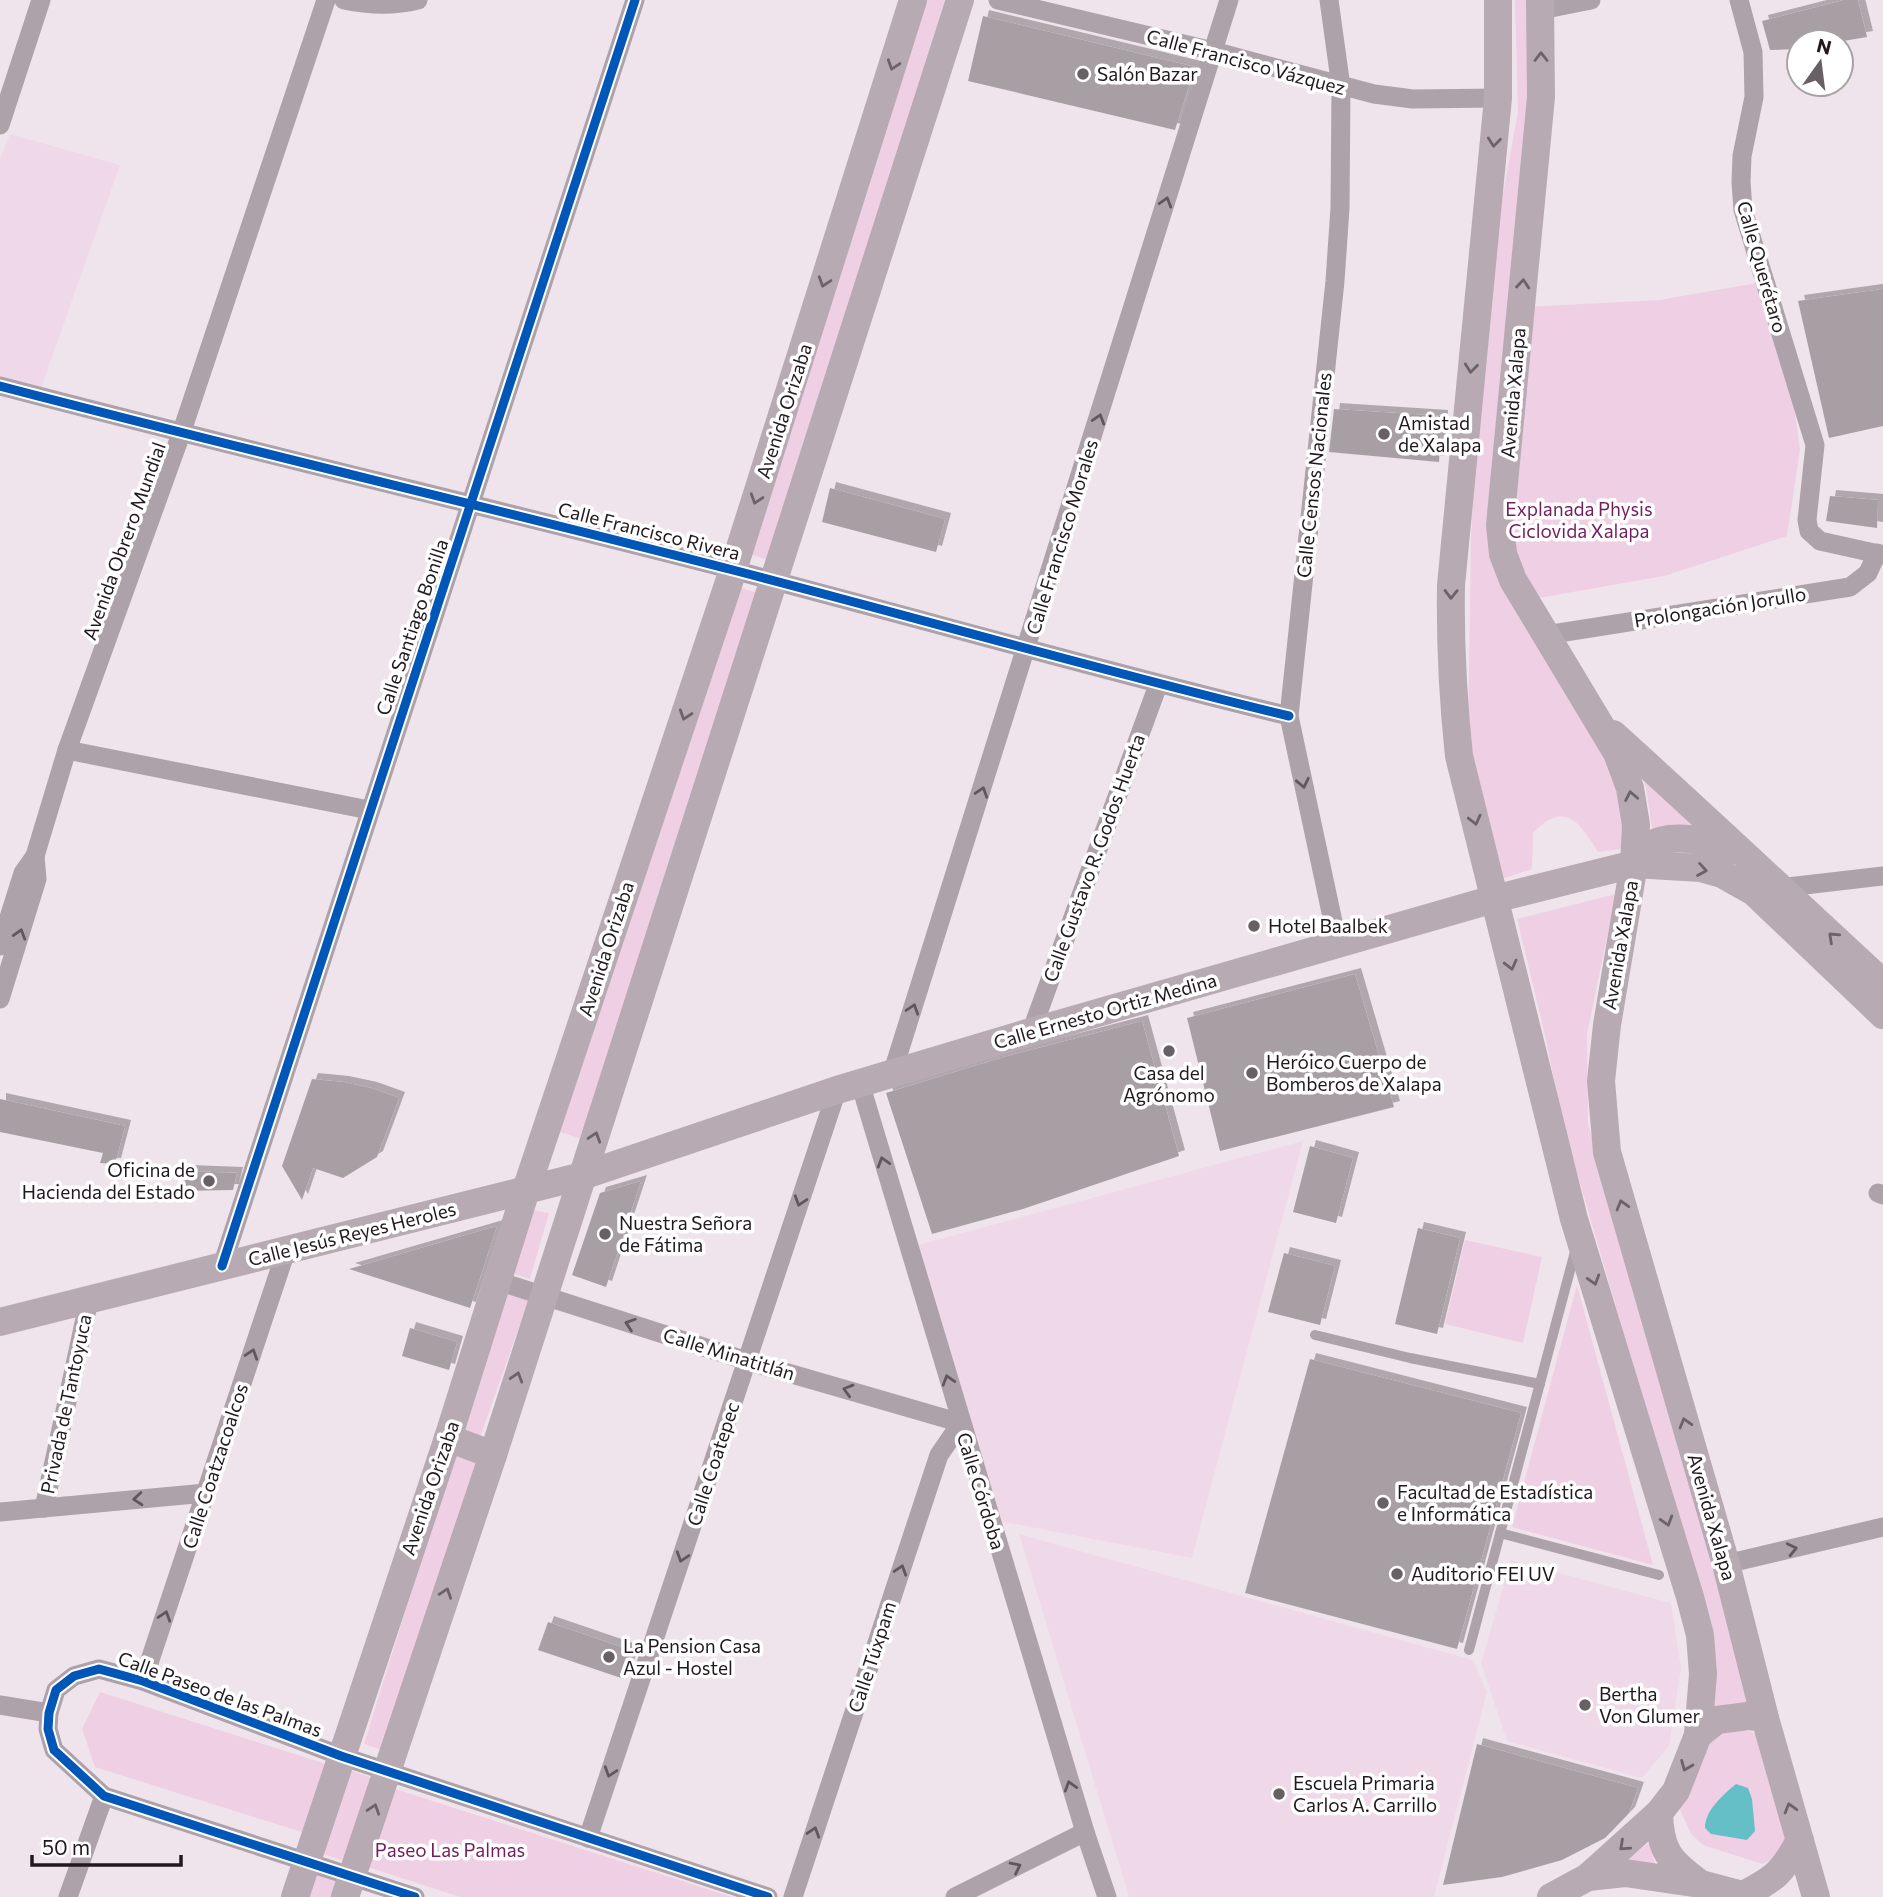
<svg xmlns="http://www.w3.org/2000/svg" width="1883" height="1897" viewBox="0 0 1883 1897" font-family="Commissioner,sans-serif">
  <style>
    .built { fill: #efd9e8 }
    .green { fill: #efcfe4 }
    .water { fill: #65bfc6 }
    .building { fill: #a89fa5; filter: url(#shadow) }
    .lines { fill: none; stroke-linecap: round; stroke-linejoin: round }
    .lane { stroke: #ada2a9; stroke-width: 10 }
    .street { stroke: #ada2a9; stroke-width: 19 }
    .secondary { stroke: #b7aab3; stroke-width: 28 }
    .cycleway-casing { stroke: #fff; stroke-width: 13 }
    .cycleway { stroke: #0057b8; stroke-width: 9 }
    .oneway { stroke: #6c6268 }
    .oneway2 { stroke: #60575d }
    .poi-dot { fill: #696066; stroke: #fff; stroke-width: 2.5 }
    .labels { text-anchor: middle; stroke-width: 7; stroke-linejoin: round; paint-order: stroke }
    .street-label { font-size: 19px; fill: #21191e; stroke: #fff }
    .poi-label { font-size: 19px; fill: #21191e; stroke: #fff; text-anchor: start }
    .park-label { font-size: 19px; fill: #731e5e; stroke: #fff }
  </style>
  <defs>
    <filter id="shadow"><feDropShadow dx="6" dy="-6" stdDeviation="0" flood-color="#0004"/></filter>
  </defs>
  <rect width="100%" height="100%" fill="#f0e4ec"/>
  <g class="built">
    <path d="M10 134 120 165 41 388 0 377V159Z"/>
    <path d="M1303 1141 1192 1558 999 1521 918 1245Z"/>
    <path d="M1019 1534 1473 1660 1487 1692 1434 1897H1129Z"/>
    <path d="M1511 1560 1671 1603 1681 1668 1669 1746 1642 1778 1507 1741 1481 1663Z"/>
  </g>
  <g class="green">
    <path d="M926 0H943L954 3 773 561 748 554Z"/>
    <path d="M1515 0H1535L1493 536 1592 727 1623 808 1621 849 1598 852C1580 822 1564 800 1533 833L1532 869 1502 879 1468 735 1471 537 1483 303 1518 112Z"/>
    <path d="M1762 282 1789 370 1800 450 1787 536 1664 576 1521 601 1506 561 1523 307 1660 300Z"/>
    <path d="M735 586 758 593 585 1140 560 1132Z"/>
    <path d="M1633 752 1709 825 1653 835 1646 787Z"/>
    <path d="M1616 894 1587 1034 1588 1124 1757 1708 1707 1715 1703 1608 1563 1124 1545 1035 1517 919Z"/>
    <path d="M523 1208 549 1213 530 1279 504 1271Z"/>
    <path d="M1465 1240 1542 1257 1523 1343 1445 1324Z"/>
    <path d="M1577 1285 1653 1565 1512 1527Z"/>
    <path d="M506 1290 529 1299 478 1443 457 1435Z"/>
    <path d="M455 1451 481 1461 385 1751 364 1744Z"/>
    <path d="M100 1692 332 1766 308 1834 95 1767 82 1729Z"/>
    <path d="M1731 1726 1757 1734 1790 1838 1784 1856 1762 1864 1703 1845 1691 1834 1677 1803 1711 1736Z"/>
    <path d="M344 1768 372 1778 344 1861 316 1851Z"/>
    <path d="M392 1788 732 1897H460L365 1866Z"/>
    <path d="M1649 1843 1656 1866 1628 1859Z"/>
    <path d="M309 1871 339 1881 334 1897H300Z"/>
  </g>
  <path class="water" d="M1736 1784 1748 1788 1752 1799 1755 1831 1747 1840 1711 1834 1705 1828C1705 1810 1723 1795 1736 1784Z"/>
  <g class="building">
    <path d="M1844 0H1858L1867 37 1837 42H1799V49L1770 50 1762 21Z"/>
    <path d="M983 16 1195 67 1175 130 968 81Z"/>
    <path d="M1883 289V426L1829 438 1798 301Z"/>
    <path d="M1334 409 1442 416 1439 462 1329 452Z"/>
    <path d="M830 488 945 519 936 552 822 522Z"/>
    <path d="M1830 496 1878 500 1877 528 1826 521Z"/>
    <path d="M1355 974 1394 1107 1220 1151 1187 1018Z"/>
    <path d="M1142 1021 1179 1156 1023 1209 932 1234 886 1093 1004 1057Z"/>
    <path d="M312 1079 343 1082 371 1088 399 1098 377 1157 343 1178 313 1168 302 1200 282 1166Z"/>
    <path d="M0 1099 125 1126 115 1164 100 1163 103 1153 0 1132Z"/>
    <path d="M1310 1146 1353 1158 1336 1223 1293 1212Z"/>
    <path d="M185 1171 237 1173 233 1190 181 1191Z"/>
    <path d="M641 1181 606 1287 572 1275 600 1193Z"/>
    <path d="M497 1226 470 1308 349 1269Z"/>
    <path d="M1418 1228 1460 1238 1437 1334 1395 1324Z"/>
    <path d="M1284 1253 1335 1266 1320 1325 1268 1312Z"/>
    <path d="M410 1328 457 1342 449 1370 402 1356Z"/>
    <path d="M1310 1359 1521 1413 1457 1649 1245 1593Z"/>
    <path d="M548 1622 633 1651 624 1679 538 1650Z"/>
    <path d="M1477 1744 1638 1788 1629 1813 1605 1838 1562 1860 1502 1877 1443 1885Z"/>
  </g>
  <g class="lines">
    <g class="lane">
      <path d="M1315 1335 1410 1358 1540 1384"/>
      <path d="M1500 1533 1659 1575"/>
      <path d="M1469 1650 1576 1248"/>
    </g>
    <g class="street">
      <path d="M344 0C368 5 394 6 418 0"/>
      <path d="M998 0 1213 51 1374 94 1413 99 1498 98"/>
      <path d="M1329 0 1341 87 1340 208 1335 281 1289 716 1338 945"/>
      <path d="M1739 0 1753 52 1754 97 1742 156 1741 182 1743 210 1815 445 1807 520 1809 531 1820 541 1883 555"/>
      <path d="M1541 10 1591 0"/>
      <path d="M0 125 41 0"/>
      <path d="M0 386C244 450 489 507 733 570 918 618 1102 671 1289 716"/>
      <path d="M1546 635 1850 587 1868 573 1877 553"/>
      <path d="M67 750 369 810"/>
      <path d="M1779 888 1883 876"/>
      <path d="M0 946 23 873 35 856 67 750 181 434 326 0"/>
      <path d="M0 999 37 879 35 856"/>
      <path d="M1031 1032 1158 685"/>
      <path d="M892 1074 1229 0"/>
      <path d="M860 1083 1085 1832 1107 1897"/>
      <path d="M1878 1193 1883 1195"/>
      <path d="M222 1266C358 843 498 422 635 0"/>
      <path d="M498 1281 747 1361 961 1423 939 1455 793 1897"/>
      <path d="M44 1508 89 1300"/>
      <path d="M0 1512 206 1493"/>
      <path d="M1726 1564 1883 1527"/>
      <path d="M143 1681 286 1251"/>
      <path d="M0 1705 49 1713"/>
      <path d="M588 1838 837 1090"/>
      <path d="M68 1897 104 1796"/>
      <path d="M415 1897 104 1796 54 1750 48 1729 49 1713 56 1690 74 1676 99 1669 143 1681 341 1756 768 1897"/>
      <path d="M955 1897 1085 1832"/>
    </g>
    <g class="secondary">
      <path d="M1498 0V98L1451 585C1450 643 1453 699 1459 756L1574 1219 1690 1597 1700 1635 1703 1674 1698 1735 1676 1791 1659 1813 1588 1877 1551 1897"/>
      <path d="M1540 0 1541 97 1500 525 1503 554 1513 580 1617 753 1630 788 1636 825 1634 864 1607 1025 1601 1081 1607 1152 1726 1564 1765 1718 1816 1897"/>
      <path d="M1613 734C1704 816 1793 900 1883 983"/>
      <path d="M1634 864C1638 858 1643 850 1649 846 1671 831 1715 842 1738 851"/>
      <path d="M0 1322 582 1176 837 1090 1031 1032 1494 899 1634 864 1701 868 1722 874 1754 892 1883 1015"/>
      <path d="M448 1438 493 1455"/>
      <path d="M1698 1735 1717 1720 1748 1716 1765 1718"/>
      <path d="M1659 1813C1660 1850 1669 1861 1698 1882"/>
      <path d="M1588 1877 1625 1873 1701 1884 1750 1897"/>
      <path d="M1743 1895C1775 1879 1783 1872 1800 1840"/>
      <path d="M295 1897 448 1438 526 1190 733 570 913 0"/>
      <path d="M345 1897 493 1455 960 0"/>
    </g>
    <defs>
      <g id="cycleway">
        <path d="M0 386C244 450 489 507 733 570 918 618 1102 671 1289 716"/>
        <path d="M222 1266C358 843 498 422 635 0"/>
        <path d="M415 1897 104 1796 54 1750 48 1729 49 1713 56 1690 74 1676 99 1669 143 1681 341 1756 768 1897"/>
      </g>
    </defs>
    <use href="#cycleway" class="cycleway-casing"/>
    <use href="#cycleway" class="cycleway"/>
  </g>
  <defs><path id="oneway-chevron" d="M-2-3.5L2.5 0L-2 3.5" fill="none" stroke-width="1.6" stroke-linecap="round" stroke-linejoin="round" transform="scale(1.75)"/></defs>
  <g class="oneway">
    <use href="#oneway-chevron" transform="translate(1541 57) rotate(-90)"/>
    <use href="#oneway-chevron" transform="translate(893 65) rotate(108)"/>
    <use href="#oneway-chevron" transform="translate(1494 142) rotate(96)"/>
    <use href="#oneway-chevron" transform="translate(824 282) rotate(108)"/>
    <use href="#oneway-chevron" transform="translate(1523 284) rotate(-85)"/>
    <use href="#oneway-chevron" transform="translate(1471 368) rotate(96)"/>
    <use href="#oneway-chevron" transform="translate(756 499) rotate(108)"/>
    <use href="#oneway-chevron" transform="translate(1451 594) rotate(91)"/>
    <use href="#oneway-chevron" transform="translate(685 715) rotate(108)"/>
    <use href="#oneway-chevron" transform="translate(1631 796) rotate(-101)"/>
    <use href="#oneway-chevron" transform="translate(1475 820) rotate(76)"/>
    <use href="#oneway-chevron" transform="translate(1702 870) rotate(10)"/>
    <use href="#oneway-chevron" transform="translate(1833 937) rotate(-137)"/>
    <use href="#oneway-chevron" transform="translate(1511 965) rotate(76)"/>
    <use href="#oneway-chevron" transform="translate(595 1137) rotate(-72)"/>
    <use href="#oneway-chevron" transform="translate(1622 1205) rotate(-106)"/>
    <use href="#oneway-chevron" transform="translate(1594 1280) rotate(73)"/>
    <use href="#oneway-chevron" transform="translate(517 1377) rotate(-73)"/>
    <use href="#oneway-chevron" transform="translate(1685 1423) rotate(-106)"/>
    <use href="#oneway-chevron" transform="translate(1667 1521) rotate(73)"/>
    <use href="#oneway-chevron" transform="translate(446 1593) rotate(-71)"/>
    <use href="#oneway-chevron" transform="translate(1686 1766) rotate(112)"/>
    <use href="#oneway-chevron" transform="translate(1790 1808) rotate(-106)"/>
    <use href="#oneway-chevron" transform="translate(374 1809) rotate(-72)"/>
    <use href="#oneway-chevron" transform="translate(1624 1846) rotate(138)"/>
  </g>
  <g class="oneway2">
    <use href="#oneway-chevron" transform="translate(1166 202) rotate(-73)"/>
    <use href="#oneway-chevron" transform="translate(1099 419) rotate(-73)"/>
    <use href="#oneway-chevron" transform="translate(1303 783) rotate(78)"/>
    <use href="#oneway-chevron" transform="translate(982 792) rotate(-72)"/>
    <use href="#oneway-chevron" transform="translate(20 934) rotate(-73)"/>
    <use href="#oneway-chevron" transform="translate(913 1009) rotate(-72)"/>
    <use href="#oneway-chevron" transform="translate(883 1162) rotate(-107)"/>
    <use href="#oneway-chevron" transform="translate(800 1201) rotate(108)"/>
    <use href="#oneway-chevron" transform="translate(630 1324) rotate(-162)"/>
    <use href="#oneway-chevron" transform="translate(252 1354) rotate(-72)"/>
    <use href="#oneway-chevron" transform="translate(948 1380) rotate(-107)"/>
    <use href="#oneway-chevron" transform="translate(848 1390) rotate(-164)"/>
    <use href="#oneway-chevron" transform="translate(138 1499) rotate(175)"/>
    <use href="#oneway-chevron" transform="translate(1792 1549) rotate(-13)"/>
    <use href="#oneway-chevron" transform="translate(682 1557) rotate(108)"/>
    <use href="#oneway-chevron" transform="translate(901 1570) rotate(-72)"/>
    <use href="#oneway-chevron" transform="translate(165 1616) rotate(-72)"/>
    <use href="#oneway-chevron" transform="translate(610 1772) rotate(108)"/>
    <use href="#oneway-chevron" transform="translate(1070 1786) rotate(-107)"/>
    <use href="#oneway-chevron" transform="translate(814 1832) rotate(-72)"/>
    <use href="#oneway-chevron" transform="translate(1016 1867) rotate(-26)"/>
  </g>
  <g class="poi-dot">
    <circle cx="1083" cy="74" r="7"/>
    <circle cx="1384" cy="434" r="7"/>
    <circle cx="1254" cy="926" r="7"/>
    <circle cx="1169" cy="1051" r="7"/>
    <circle cx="1252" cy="1073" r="7"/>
    <circle cx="209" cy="1181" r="7"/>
    <circle cx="605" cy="1234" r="7"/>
    <circle cx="1383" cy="1503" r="7"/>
    <circle cx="1397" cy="1574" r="7"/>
    <circle cx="609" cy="1657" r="7"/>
    <circle cx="1585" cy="1705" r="7"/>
    <circle cx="1279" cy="1794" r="7"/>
  </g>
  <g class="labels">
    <g class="street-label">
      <text transform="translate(1246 62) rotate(15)" y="7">Calle Francisco Vázquez</text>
      <text transform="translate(1762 267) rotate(74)" y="7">Calle Querétaro</text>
      <text transform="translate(1513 393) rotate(-85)" y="7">Avenida Xalapa</text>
      <text transform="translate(784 411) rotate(-72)" y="7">Avenida Orizaba</text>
      <text transform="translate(1314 475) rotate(-84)" y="7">Calle Censos Nacionales</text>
      <text transform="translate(649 531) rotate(14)" y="7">Calle Francisco Rivera</text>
      <text transform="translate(1062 537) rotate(-73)" y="7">Calle Francisco Morales</text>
      <text transform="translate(124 541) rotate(-70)" y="7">Avenida Obrero Mundial</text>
      <text transform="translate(1720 607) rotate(-9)" y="7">Prolongación Jorullo</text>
      <text transform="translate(412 627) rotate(-71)" y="7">Calle Santiago Bonilla</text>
      <text transform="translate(1094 858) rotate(-70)" y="7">Calle Gustavo R. Godos Huerta</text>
      <text transform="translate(1620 945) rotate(-80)" y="7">Avenida Xalapa</text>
      <text transform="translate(606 949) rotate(-72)" y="7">Avenida Orizaba</text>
      <text transform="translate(1105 1011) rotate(-16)" y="7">Calle Ernesto Ortiz Medina</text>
      <text transform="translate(352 1234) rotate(-14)" y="7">Calle Jesús Reyes Heroles</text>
      <text transform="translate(729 1354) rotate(17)" y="7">Calle Minatitlán</text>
      <text transform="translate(66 1404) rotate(-78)" y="7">Privada de Tantoyuca</text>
      <text transform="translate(713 1464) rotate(-72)" y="7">Calle Coatepec</text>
      <text transform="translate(215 1466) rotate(-72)" y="7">Calle Coatzacoalcos</text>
      <text transform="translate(430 1488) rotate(-71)" y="7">Avenida Orizaba</text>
      <text transform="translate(981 1491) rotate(73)" y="7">Calle Córdoba</text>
      <text transform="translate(1712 1517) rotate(74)" y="7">Avenida Xalapa</text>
      <text transform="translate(872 1657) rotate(-72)" y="7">Calle Túxpam</text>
      <text transform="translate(220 1694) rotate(20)" y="7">Calle Paseo de las Palmas</text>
    </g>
    <g class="poi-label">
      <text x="1097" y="81">Salón Bazar</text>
      <text x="1398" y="430">Amistad<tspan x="1398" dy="22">de Xalapa</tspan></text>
      <text x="1268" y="933">Hotel Baalbek</text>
      <text x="1266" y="1069">Heróico Cuerpo de<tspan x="1266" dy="22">Bomberos de Xalapa</tspan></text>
      <text x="1169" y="1080" text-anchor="middle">Casa del<tspan x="1169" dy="22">Agrónomo</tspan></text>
      <text x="195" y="1177" text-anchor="end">Oficina de<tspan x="195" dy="22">Hacienda del Estado</tspan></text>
      <text x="619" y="1230">Nuestra Señora<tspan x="619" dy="22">de Fátima</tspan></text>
      <text x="1397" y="1499">Facultad de Estadística<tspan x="1397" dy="22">e Informática</tspan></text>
      <text x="1411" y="1581">Auditorio FEI UV</text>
      <text x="623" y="1653">La Pension Casa<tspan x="623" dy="22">Azul - Hostel</tspan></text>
      <text x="1599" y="1701">Bertha<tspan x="1599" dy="22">Von Glumer</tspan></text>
      <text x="1293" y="1790">Escuela Primaria<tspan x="1293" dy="22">Carlos A. Carrillo</tspan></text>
    </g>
    <g class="park-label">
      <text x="1579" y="516">Explanada Physis<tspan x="1579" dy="22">Ciclovida Xalapa</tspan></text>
      <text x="450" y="1857">Paseo Las Palmas</text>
    </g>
  </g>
  <g transform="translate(1820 63) rotate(14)"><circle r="33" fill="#ffffff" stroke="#a6a3a5" stroke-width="2"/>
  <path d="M0-5L12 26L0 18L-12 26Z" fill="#696066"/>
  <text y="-10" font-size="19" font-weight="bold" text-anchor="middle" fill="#21191e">N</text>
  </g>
  <path d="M32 1855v10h149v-10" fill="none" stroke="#21191e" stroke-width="3.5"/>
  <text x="42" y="1855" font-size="21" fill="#21191e" stroke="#ffffff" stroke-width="5" paint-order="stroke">50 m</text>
</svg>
